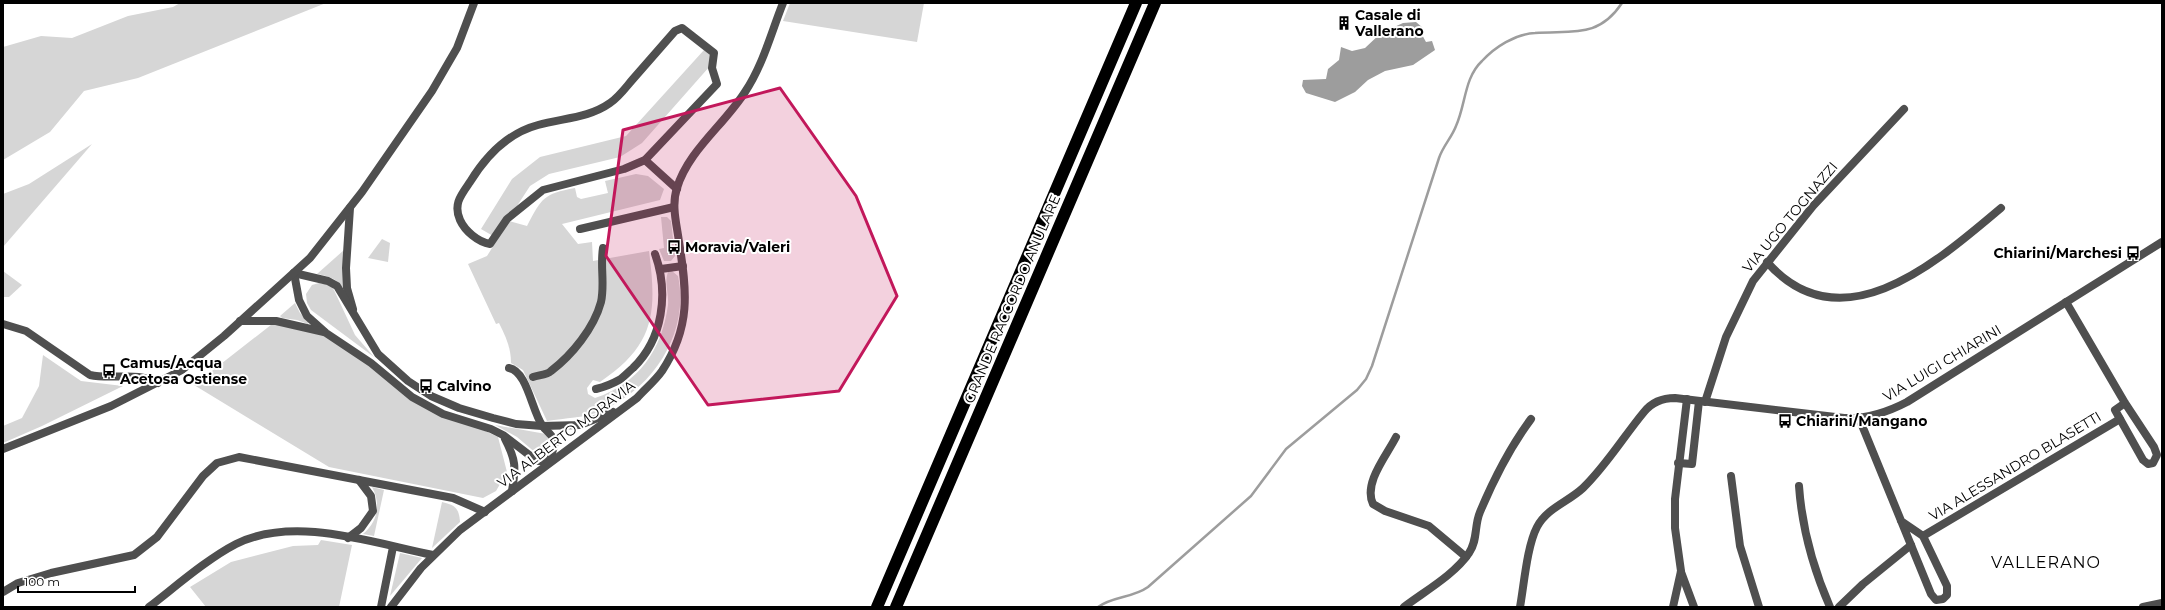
<svg xmlns="http://www.w3.org/2000/svg" width="2165" height="610" viewBox="0 0 2165 610" font-family="Montserrat,sans-serif">
  <style>
    .green { fill: #d6d6d6 }
    .water { fill: #9d9d9d }
    .lines { fill: none; stroke-linecap: round; stroke-linejoin: round }
    .stream { stroke: #9d9d9d; stroke-width: 2.5 }
    .minor { stroke: #4f4f4f; stroke-width: 8 }
    .highway { stroke: #000; stroke-width: 12 }
    .marked { fill: #c2185b; fill-opacity: 0.2; stroke: #c2185b; stroke-width: 3; stroke-linejoin: round }
    .labels { text-anchor: middle; stroke-width: 4; stroke-linejoin: round; paint-order: stroke }
    .poi-label { font-size: 14px; font-weight: bold; fill: #000; stroke: #fff; text-anchor: start }
    .street-label { font-size: 14px; fill: #000; stroke: #fff }
    .quarter-label { font-size: 16px; letter-spacing: 1px; fill: #000; stroke: #fff }
  </style>
  <rect width="100%" height="100%" fill="#fff"/>
  <g class="green">
    <path d="M180 3H326L138 78 84 91 50 132 3 160V47L41 36 72 38 128 16 173 7Z"/>
    <path d="M790 3H924L917 42 783 21Z"/>
    <path d="M704 50 711 56 710 66 642 143 620 157 549 174 530 186 517 206 507 214 493 236 481 229 512 179 540 157 626 136Z"/>
    <path d="M92 144 3 247V194L29 184Z"/>
    <path d="M636 174 648 176 664 189 660 200 562 224 578 244 592 242 593 261 649 251C657 313 655 345 600 382L593 380 587 388 588 394 595 398C638 384 662 350 668 305 669 294 664 283 668 272L672 271 678 276C690 333 653 389 601 411 585 418 565 418 547 421L523 370 511 363C511 348 506 337 499 323L496 324 468 264 487 256 509 221 527 226C542 198 543 194 575 188L577 197 581 199 608 193 605 181Z"/>
    <path d="M661 217H667L671 221 675 256 671 261H664L659 249 664 248Z"/>
    <path d="M382 239 390 243 388 262 368 258Z"/>
    <path d="M344 250 346 295C340 280 333 277 317 274Z"/>
    <path d="M3 271 22 285 9 297H3Z"/>
    <path d="M319 283 330 285 334 290 355 335 374 357 311 310 307 303 306 294 312 285Z"/>
    <path d="M295 303 300 313 309 322 308 324 297 320 282 318 280 316Z"/>
    <path d="M276 321 336 338 412 397 498 437 507 472 496 491 483 498 329 467 194 385Z"/>
    <path d="M43 355 81 381 123 386 42 426 3 443V426L22 418 39 386Z"/>
    <path d="M495 425 546 434 550 444 548 450 537 454 517 437Z"/>
    <path d="M372 487 384 490 374 536 363 534C378 522 381 503 372 487Z"/>
    <path d="M442 502C455 505 459 508 460 522L432 548Z"/>
    <path d="M321 540 352 545 339 607H206L190 587 231 562 293 546 318 545Z"/>
    <path d="M400 553 422 558 390 596Z"/>
  </g>
  <path class="water" d="M1416 22 1423 28 1421 33 1426 42 1432 41 1435 50 1413 65 1385 71 1368 80 1355 92 1335 102 1306 93 1302 86 1303 80 1326 79 1328 69 1339 60 1341 47 1352 51 1365 48 1381 33 1403 23Z"/>
  <g class="lines">
    <path class="stream" d="M1098 607C1113 596 1133 598 1148 587L1251 496 1286 449 1357 390 1366 379 1372 366 1439 158C1443 146 1452 137 1456 126 1466 104 1464 78 1482 61 1495 47 1515 34 1535 33 1572 30 1598 39 1622 3"/>
    <g class="minor">
      <path d="M682 28 714 53 712 68 717 84 645 160 624 169 543 190 507 219 490 244C478 242 465 231 460 220 453 204 461 195 470 182 486 156 508 133 538 125 563 118 589 118 610 103 619 97 626 87 633 79 647 63 661 47 675 31Z"/>
      <path d="M645 160 677 189"/>
      <path d="M350 208 346 268 347 288 353 309"/>
      <path d="M580 229 674 207"/>
      <path d="M1767 262C1842 347 1938 261 2001 208"/>
      <path d="M661 269 683 266"/>
      <path d="M294 273 328 281 337 286 378 354 408 381 431 396 459 408 493 418 516 424 542 426 580 425 613 412"/>
      <path d="M294 273 299 300 307 316 326 333 371 363 412 397 443 414 491 429 503 435 537 461H550"/>
      <path d="M2066 302 2125 403 2154 447 2157 455 2153 463 2148 464 2143 460 2115 410 2125 403"/>
      <path d="M240 321H276L324 332"/>
      <path d="M3 324 26 331 90 375C112 380 138 371 158 383"/>
      <path d="M509 368C527 371 532 411 542 425 546 432 551 432 555 442L550 461"/>
      <path d="M533 377C539 375 547 375 551 371 572 355 594 328 601 302 605 284 600 266 603 248"/>
      <path d="M596 389C604 387 612 384 619 380 624 377 628 372 633 368 663 339 669 293 655 254"/>
      <path d="M1705 402 1726 337 1753 281 1813 206 1904 109"/>
      <path d="M1859 418 1931 594 1936 600 1943 599 1947 595V586L1923 536 1901 521"/>
      <path d="M1396 437C1387 455 1363 483 1373 504L1385 511 1429 526 1466 557"/>
      <path d="M505 439C516 460 516 467 512 491"/>
      <path d="M3 449 111 406 182 370 224 336 310 258 362 192 432 91 457 48 474 3"/>
      <path d="M1678 463 1692 464 1699 401"/>
      <path d="M1731 476 1740 546 1759 607"/>
      <path d="M1799 486C1802 529 1813 568 1830 607"/>
      <path d="M1923 536 2120 419"/>
      <path d="M348 538 361 528 373 511 371 496 359 480"/>
      <path d="M1681 572 1694 607"/>
      <path d="M3 592 18 583 51 573 134 555 157 537 203 476 217 463 239 457 453 498 485 512"/>
      <path d="M149 607C175 587 207 559 236 544 294 515 373 543 433 555"/>
      <path d="M381 607 393 547"/>
      <path d="M391 607 421 568 460 530 637 398C645 389 655 381 662 371 691 327 687 292 679 242 677 225 671 206 677 188 688 151 724 125 745 92 763 65 771 33 783 3"/>
      <path d="M1404 607C1425 591 1454 575 1469 553 1478 540 1474 526 1480 512 1493 481 1511 446 1531 419"/>
      <path d="M1520 607C1524 585 1527 546 1537 527 1547 508 1568 502 1583 488 1606 466 1624 436 1644 412 1652 402 1662 398 1675 398L1844 418C1866 419 1888 412 1907 402L2162 242"/>
      <path d="M1673 607 1681 571 1675 528V499L1687 399"/>
      <path d="M1839 607 1863 584 1911 545"/>
      <path d="M2143 607 2162 603"/>
    </g>
    <g class="highway">
      <path d="M877 607 1136 3"/>
      <path d="M896 607 1155 3"/>
    </g>
  </g>
  <path class="marked" d="M780 88 856 196 897 296 839 391 708 405 606 256 623 130Z"/>
  <defs>
    <symbol id="building-bare" viewBox="-9 -9 18 18"><path d="M-4-6H4V6H1V3H-1V6H-4ZM-2.5-4.3h1.7v1.8h-1.7ZM.8-4.3h1.7v1.8H.8ZM-2.5-1h1.7V.8h-1.7ZM.8-1h1.7V.8H.8Z" fill="#000" stroke="#fff" stroke-width="2.5" paint-order="stroke"/></symbol>
    <symbol id="bus-bare" viewBox="-9 -9 18 18"><path d="M-5-6H5V4H4V6H2V4H-2V6H-4V4H-5ZM-3.5-4V0h7V-4ZM-3.5 1.2v1.5H-2V1.2ZM2 1.2v1.5H3.5V1.2Z" fill="#000" stroke="#fff" stroke-width="2.5" paint-order="stroke"/></symbol>
  </defs>
  <g fill-rule="evenodd">
    <use href="#building-bare" x="1334" y="13" width="20" height="20"/>
    <use href="#bus-bare" x="664" y="237" width="20" height="20"/>
    <use href="#bus-bare" x="2123" y="243" width="20" height="20"/>
    <use href="#bus-bare" x="99" y="361" width="20" height="20"/>
    <use href="#bus-bare" x="416" y="376" width="20" height="20"/>
    <use href="#bus-bare" x="1775" y="411" width="20" height="20"/>
  </g>
  <g class="labels">
    <g class="poi-label">
      <text x="1355" y="20">Casale di<tspan x="1355" dy="16">Vallerano</tspan></text>
      <text x="685" y="252">Moravia/Valeri</text>
      <text x="2122" y="258" text-anchor="end">Chiarini/Marchesi</text>
      <text x="120" y="368">Camus/Acqua<tspan x="120" dy="16">Acetosa Ostiense</tspan></text>
      <text x="437" y="391">Calvino</text>
      <text x="1796" y="426">Chiarini/Mangano</text>
    </g>
    <g class="street-label">
      <text transform="translate(1790 217) rotate(-50)" y="5">VIA UGO TOGNAZZI</text>
      <text transform="translate(1012 299) rotate(-67)" y="5">GRANDE RACCORDO ANULARE</text>
      <text transform="translate(1942 363) rotate(-31)" y="5">VIA LUIGI CHIARINI</text>
      <text transform="translate(566 434) rotate(-37)" y="5">VIA ALBERTO MORAVIA</text>
      <text transform="translate(2015 466) rotate(-31)" y="5">VIA ALESSANDRO BLASETTI</text>
    </g>
    <g class="quarter-label">
      <text x="2046" y="568">VALLERANO</text>
    </g>
  </g>
  <rect width="2165" height="610" fill="none" stroke="#000000" stroke-width="8"/>
  <path d="M18 586v6h117v-6" fill="none" stroke="#000000" stroke-width="2"/>
  <text x="24" y="586" font-size="12" fill="#000000" stroke="#ffffff" stroke-width="3" paint-order="stroke">100 m</text>
</svg>
